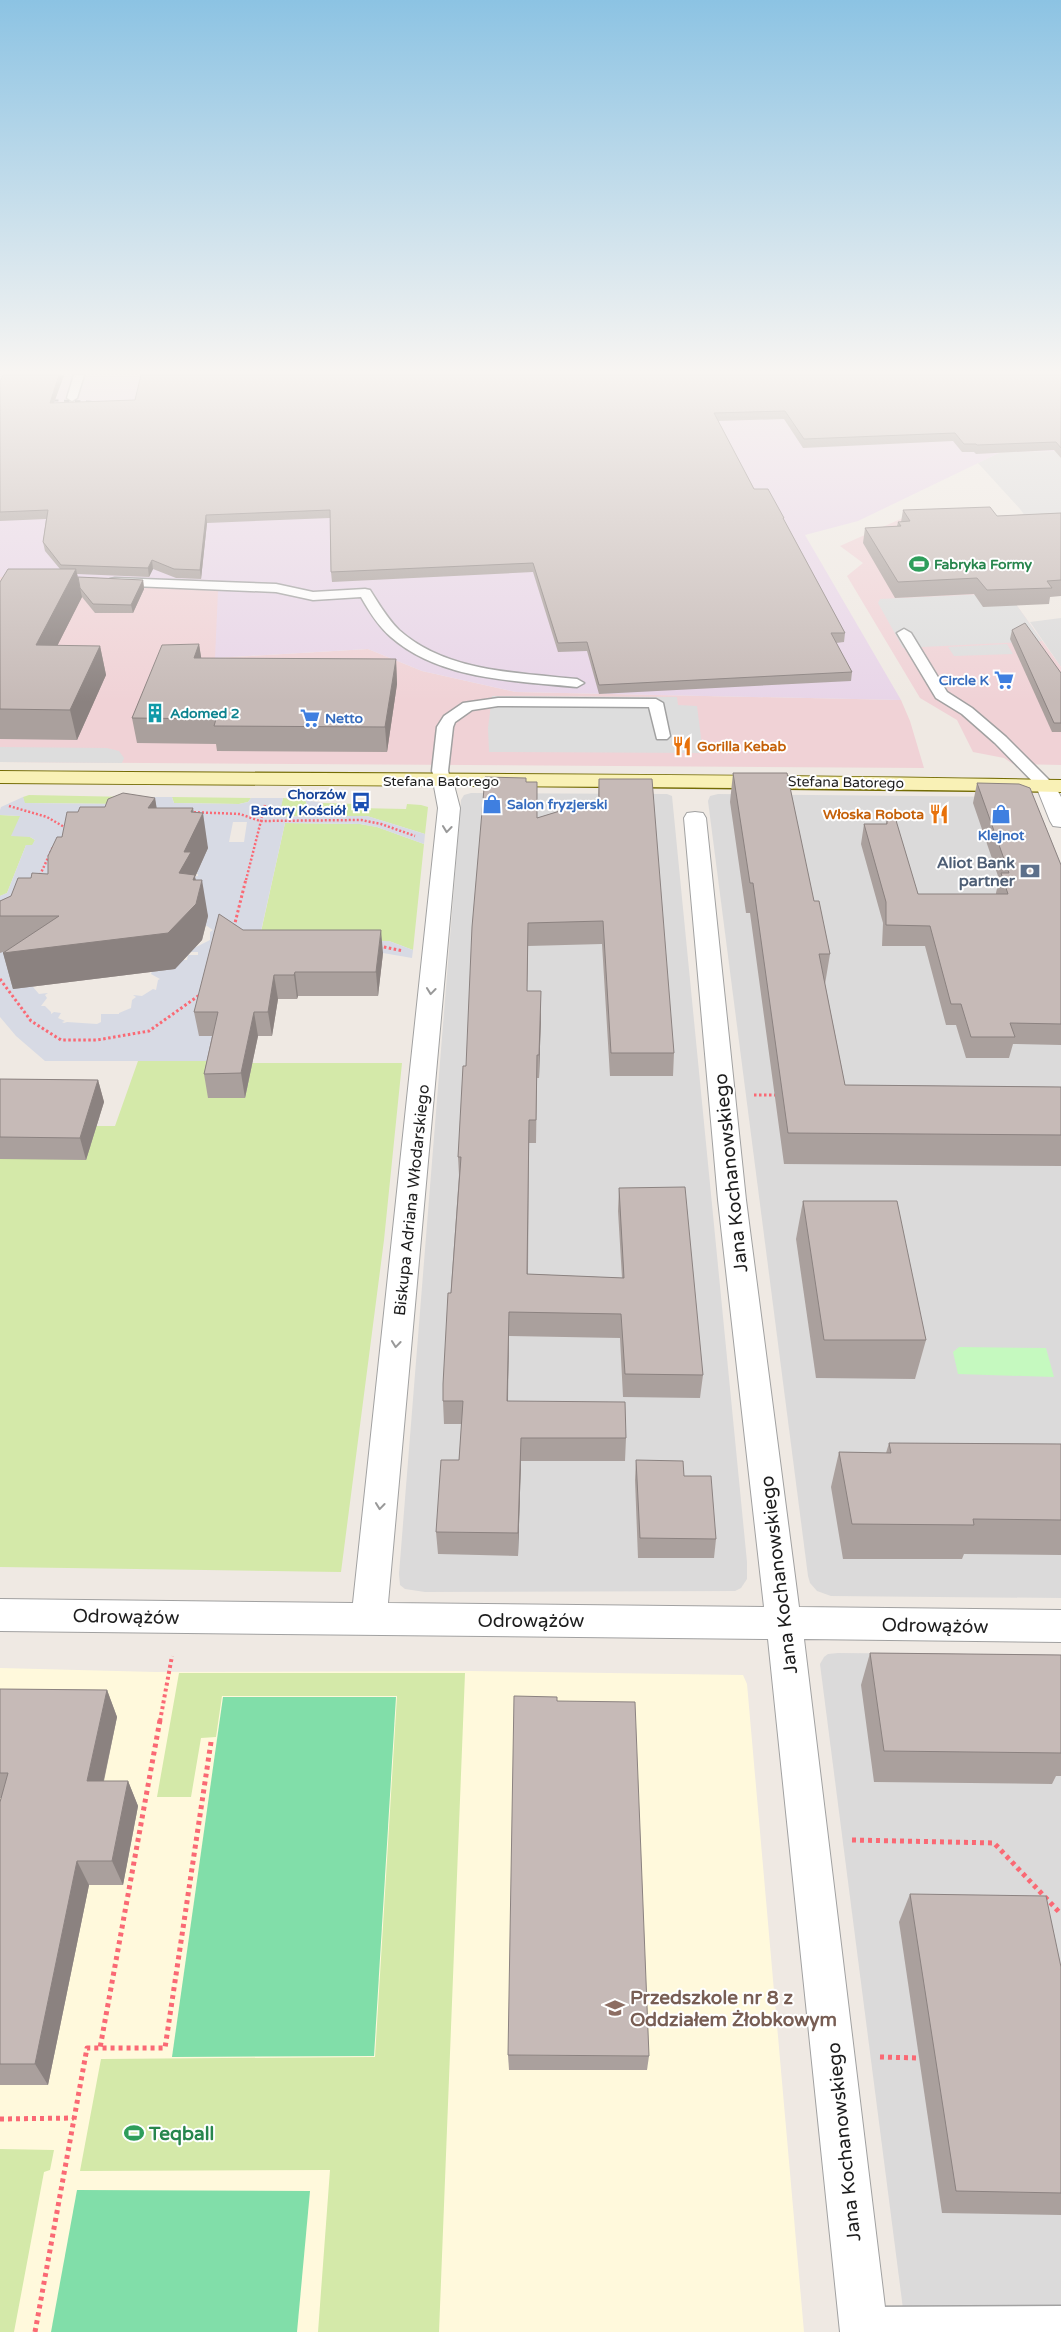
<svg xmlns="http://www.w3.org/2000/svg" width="1061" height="2332" viewBox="0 0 1061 2332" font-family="'Varela Round',sans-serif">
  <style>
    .residential { fill: #dbdada }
    .commercial { fill: #f0d2d6 }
    .industrial { fill: #e8d5e8 }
    .education { fill: #fff9dc }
    .grass { fill: #d4e9a9 }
    .park { fill: #c5f9bf }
    .pitch { fill: #81dea9 }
    .parking { fill: #ddd }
    .plaza { fill: #d7dae4; fill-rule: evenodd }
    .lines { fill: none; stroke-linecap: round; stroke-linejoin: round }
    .lane-casing { stroke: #a1a1a1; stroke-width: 3 }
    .street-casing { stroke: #a1a1a1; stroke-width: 2 }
    .secondary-casing { stroke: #746c05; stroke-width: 2 }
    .path-far3 { stroke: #fa6974; stroke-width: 2.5; stroke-dasharray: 2 2; stroke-linecap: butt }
    .path-far2 { stroke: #fa6974; stroke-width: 3; stroke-dasharray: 2.5 2.5; stroke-linecap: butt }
    .path-far1 { stroke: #fa6974; stroke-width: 4; stroke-dasharray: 3 3; stroke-linecap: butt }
    .path { stroke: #fa6974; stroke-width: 5; stroke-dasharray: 4 4; stroke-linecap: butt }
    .lane { fill: #fff; fill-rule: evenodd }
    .street { fill: #fff; fill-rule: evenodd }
    .secondary { fill: #f9f1b6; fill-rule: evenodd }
    .rail { stroke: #6b6b6b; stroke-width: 2; stroke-dasharray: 5.5 5.5; stroke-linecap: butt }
    .wall { fill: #aaa09d }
    .shaded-wall { fill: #8b8280 }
    .building { fill: #c6bab7; stroke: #8b8280 }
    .oneway { stroke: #999 }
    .labels { text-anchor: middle; stroke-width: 4; stroke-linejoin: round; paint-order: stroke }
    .far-leisure-label { font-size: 14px; font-weight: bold; fill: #27864d; stroke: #fff; text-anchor: start }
    .far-shop-label { font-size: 14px; font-weight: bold; fill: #366cbe; stroke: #fff; text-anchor: start }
    .far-culture-label { font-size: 14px; font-weight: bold; fill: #0d838f; stroke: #fff; text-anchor: start }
    .far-food-label { font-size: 14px; font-weight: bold; fill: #c56008; stroke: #fff; text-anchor: start }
    .far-street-label { font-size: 14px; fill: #1d1d1d; stroke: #fff }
    .far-transit-label { font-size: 14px; font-weight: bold; fill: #164399; stroke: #fff; text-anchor: end }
    .service-label { font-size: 16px; font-weight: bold; fill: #4e5e75; stroke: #fff; text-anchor: end }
    .street-label { font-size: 16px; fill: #1d1d1d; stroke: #fff }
    .near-street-label { font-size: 19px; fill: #1d1d1d; stroke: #fff }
    .near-education-label { font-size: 19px; font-weight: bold; fill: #785e54; stroke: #fff; text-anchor: start }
    .near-leisure-label { font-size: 19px; font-weight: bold; fill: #27864d; stroke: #fff; text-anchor: start }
  </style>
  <rect width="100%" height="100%" fill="#efe9e3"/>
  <g class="residential">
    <path d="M1061 451V565L1020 509 978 463 1001 452Z"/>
    <path d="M1061 618V667L1030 622Z"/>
    <path d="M471 793 667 794 672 796 747 1562V1579L741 1588 735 1591 425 1592 405 1589 400 1585 399 1574 461 800 464 795Z"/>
    <path d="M718 794 1015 797 1036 804 1038 807 1061 864V1598L831 1596 817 1591 810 1583 808 1576 708 801 710 796Z"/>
    <path d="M838 1653 1061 1655V2332H906L821 1672 820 1664 824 1657 828 1654Z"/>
  </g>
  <g class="commercial">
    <path d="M952 515 1061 667V765L1013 764 1004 758 973 752 957 720 920 698 847 576 863 563 840 546 905 517Z"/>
    <path d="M0 577 219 591 216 658 368 649 422 671 516 692 901 700 910 721 924 768 0 762Z"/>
  </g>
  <path class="industrial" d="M0 375H1061V451L1001 452 858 521 805 535 901 700 516 692 422 671 368 649 215 658 218 591 0 577Z"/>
  <path class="education" d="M0 1668 156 1672 468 1671 743 1675 747 1684 804 2332H0Z"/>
  <g class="grass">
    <path d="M29 795 131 797 121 804 24 803 23 797Z"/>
    <path d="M172 797 251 798 248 802 239 804 174 803Z"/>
    <path d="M283 798 305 800 310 811 305 816 278 817Z"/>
    <path d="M323 803 357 804V808L406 809 407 804 421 805 428 807 425 834 367 816H327L322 811Z"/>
    <path d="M0 815 21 816 30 837 35 840 33 845H26L7 893 0 896Z"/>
    <path d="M285 823 360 824 377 827 424 844 413 950 389 941H259Z"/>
    <path d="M138 1061H214L209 1098 245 1097 252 1063H402L384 1240 341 1572 0 1567V1155L86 1159 96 1126H115Z"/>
    <path d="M179 1673H465L439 2332H318L330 2170 80 2171 101 2059 375 2057 397 1696H222L216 1737 201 1738 191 1797H157Z"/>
    <path d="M0 2149 54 2150 50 2170 44 2172 14 2332H0Z"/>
  </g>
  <path class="park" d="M959 1347 1046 1348 1054 1377 958 1374 953 1352Z"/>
  <g class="pitch">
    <path d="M223 1697H396L374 2056 172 2057Z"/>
    <path d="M77 2190 310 2191 297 2332H51Z"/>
  </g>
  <g class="parking">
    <path d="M1008 593 1042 641 903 648 878 603 880 599Z"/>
    <path d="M1007 644 1013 654 954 656 948 647Z"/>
    <path d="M492 696 677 697 678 705 697 706 703 753 489 752 488 728Z"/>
    <path d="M0 747 107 748 119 751 124 758 122 763 0 762Z"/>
  </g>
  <path class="plaza" d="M23 797 25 803 121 804 131 797H172L174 803 239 804 248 802 251 798H283L279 817 305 816 303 812 310 810 305 800 323 803 322 811 327 816H367L425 834 424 844 377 827 360 824 285 823 259 940 389 941 413 950 412 958 383 953 258 954 199 1036H256L214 1061H45L16 1036 0 1017V896L7 893 26 845H32L35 840 30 837 11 836 20 816 0 815V810L1 807ZM233 822H247L244 842H229ZM202 860 190 874H198V876L189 877 204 924 213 930 210 932V940L196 947 195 945 190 952H198V955H188L187 960H180L152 971 151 974 160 979 158 980 156 990 153 989 142 996 133 995 136 997 132 1000 131 1008 119 1013V1014H101V1022L97 1024 67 1022 64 1023 62 1022 65 1021 58 1018 61 1013 54 1012 51 1014V1012L45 1006H41L47 998 45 995 48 993 39 994 33 987H29Z"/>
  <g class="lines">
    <defs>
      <g id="lane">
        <path d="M74 375H84L77 398 72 401 67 398Z"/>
        <path d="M115 578 276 584 313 592 365 589 370 590C379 604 387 618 399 630 446 672 518 673 577 679L584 683 577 687C516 681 440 680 391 637 378 626 369 611 361 597L313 600 276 592 110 585 108 582 110 579Z"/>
        <path d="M904 629 911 633 947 692 972 708 1006 737 1052 783 1054 786 1052 789H1040L995 743 962 714 936 698 897 633Z"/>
        <path d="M498 698 656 699 663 703 670 736 667 739H657L649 707 498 706 472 710 455 722 453 727 448 771 451 781 449 784H437L432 771 437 727 444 716 463 703Z"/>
        <path d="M1061 2306V2332H848L845 2326 851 2313 864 2307Z"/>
      </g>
      <g id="street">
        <path d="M443 775 450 777 453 781 460 808 388 1603 764 1607 718 1200 684 818 687 813 695 812 703 813 706 818 746 1200 799 1607 1061 1610V1642L804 1639 888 2332H840L768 1639 0 1631V1599L353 1603 438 808 433 781 436 777Z"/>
        <path d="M1046 780 1053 782 1061 797V827L1053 826 1050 821 1036 786 1039 782Z"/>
      </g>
      <path id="secondary" d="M0 771C354 774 707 773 1061 780V792C707 786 354 786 0 783Z"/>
    </defs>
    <use href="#lane" class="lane-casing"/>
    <use href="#street" class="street-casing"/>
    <use href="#secondary" class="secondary-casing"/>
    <g class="path-far3">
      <path d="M9 806 47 817 66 828"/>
      <path d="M190 812 240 814 260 821 361 820 381 824 415 836"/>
      <path d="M40 875 53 847"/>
      <path d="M246 880 265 805"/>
    </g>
    <g class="path-far2">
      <path d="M234 927 246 879"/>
      <path d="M379 946 403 951"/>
      <path d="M0 979 31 1021 61 1040H97L149 1031 201 994"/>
      <path d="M754 1095H778"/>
    </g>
    <path class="path-far1" d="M160 1721 172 1656"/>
    <g class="path">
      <path d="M160 1720 100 2048H165L211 1742"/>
      <path d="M852 1840 994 1843 1061 1914"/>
      <path d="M880 2057 919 2058"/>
      <path d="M0 2119 74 2118"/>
      <path d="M35 2332 87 2048H100"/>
    </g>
    <use href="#lane" class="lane"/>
    <use href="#street" class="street"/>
    <use href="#secondary" class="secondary"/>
    <path class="rail" d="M42 400 100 402"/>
  </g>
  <g class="wall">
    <path d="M3 375H64L54 403 1061 375V458L1054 450 976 454 974 452H962L953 441 803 448 784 419 718 421 754 489 784 518V520L845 633 844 642 836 643 852 672 851 681 599 694 587 651 558 652 533 572 332 582 331 572 330 518 207 523 201 579 176 578 153 569 149 577 77 574 78 577 143 580 144 589 133 613H95L82 597 57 646H100L106 675 77 740 0 739V582L60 569 45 551 43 542 46 519 0 521V382Z"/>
    <path d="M903 510 997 516 1061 513V596L1050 597 1049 604 983 607 974 594 895 598 863 543 865 528 897 526 898 522H901Z"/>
    <path d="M1012 630 1061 673V732H1052L1010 639Z"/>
    <path d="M199 644 201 658 396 659 397 684 387 752 217 751 216 744 137 743 132 718Z"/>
    <path d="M733 773 814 901 830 954 825 984 845 1085 1061 1087V1166L784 1164 750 913H746L730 802Z"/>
    <path d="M599 779 674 1053 673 1076H610L602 944 528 946 527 991 541 1014 539 1078H537L536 1143H529L528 1274 622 1278 618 1211 619 1188 703 1375 700 1398 623 1397 620 1338 509 1336 508 1401 626 1438 625 1461H521L518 1556 438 1554 436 1532 459 1460 462 1424H444L443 1401 459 1175 458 1157 466 1066 526 782 537 818 598 799Z"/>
    <path d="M977 783 1061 865V1045L1013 1044 1009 1058H966L956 1025H946L925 946H882L883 923 861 844 864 824H886L887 819 918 894H996V893L999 879 973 803Z"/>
    <path d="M155 798 156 808H193V813L208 848 195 877 208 916 202 940 175 969 13 989 3 952 0 953V901L11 896 31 878 48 874 62 837 78 812Z"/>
    <path d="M243 930 383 953 378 996H298L297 999H278L272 1036H258L245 1098H208L204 1074 212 1036H199L194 1012Z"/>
    <path d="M0 1079 98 1080 104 1102 86 1160 0 1159Z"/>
    <path d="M803 1201 926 1340 915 1379 816 1378 796 1239Z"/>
    <path d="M889 1443 1061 1444V1555L964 1554 962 1559H843L831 1487 839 1452 886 1453Z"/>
    <path d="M636 1460 684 1476 716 1539 714 1558H638L635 1480Z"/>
    <path d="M870 1653 1061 1655V1776H1056L1052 1784 874 1782 861 1685Z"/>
    <path d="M0 1689 107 1690 117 1717 104 1781H128L138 1806 123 1885H89L48 2085H0V1802L1 1798H0Z"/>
    <path d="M910 1894 1061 1967V2215L942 2213 899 1922Z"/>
    <path d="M508 2055 649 2056 647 2070H509Z"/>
  </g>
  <g class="shaded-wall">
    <path d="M59 375H64L51 411 50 403Z"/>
    <path d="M206 515 207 523 201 579 200 570Z"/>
    <path d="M152 560 153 569 149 577 148 568Z"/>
    <path d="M76 569 82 597 43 674 36 645Z"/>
    <path d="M143 580 144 589 133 613 131 605Z"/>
    <path d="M199 644 203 669 194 658Z"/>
    <path d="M100 646 106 675 77 740 70 710Z"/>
    <path d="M396 659 397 684 387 752 385 727Z"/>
    <path d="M155 798 161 833 148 808Z"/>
    <path d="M193 808 196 827 203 813 208 848 195 877 198 896 202 880 208 916 202 940 175 969 13 989 3 953 179 873Z"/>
    <path d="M381 930 383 953 378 996 376 972Z"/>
    <path d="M295 972 298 996 297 999 294 975Z"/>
    <path d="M274 975 278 999 272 1036 268 1012Z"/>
    <path d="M541 991V1014L539 1078V1055Z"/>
    <path d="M254 1012 258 1036 245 1098 241 1073Z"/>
    <path d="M98 1080 104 1102 86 1160 80 1138Z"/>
    <path d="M509 1312V1336L507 1424V1401Z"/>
    <path d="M521 1438V1461L518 1556V1533Z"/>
    <path d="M107 1690 117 1717 98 1807 87 1781Z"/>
    <path d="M128 1781 138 1806 123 1885 112 1861Z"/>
    <path d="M77 1861 89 1885 48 2085 35 2064Z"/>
  </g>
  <g class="building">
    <path d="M3 375H59L50 403 135 400 141 375H1061V448L1056 442 977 445 976 444H964L955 433 804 439 785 411 714 413 754 489H768L784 518H783L845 633H831L852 672 599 685 587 642 558 643 533 563 331 572 330 510 206 515 200 570 174 569 152 560 148 568 61 565 43 542 48 510 0 512V382Z"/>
    <path d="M990 507 997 516 1061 513V580L1047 581 1052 588 987 590 977 578 898 582 865 528 901 526 898 522 910 521 903 510Z"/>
    <path d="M8 569H76L36 645 100 646 70 710 0 709V582Z"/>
    <path d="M78 577 143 580 131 605 93 604 80 588Z"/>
    <path d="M1025 623 1061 673V723H1054L1012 630Z"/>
    <path d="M199 644 194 658 396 659 385 727 214 726 216 719 132 718 162 645Z"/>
    <path d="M733 773H787L814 901H819L830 954H819L845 1085 1061 1087V1135L788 1133 753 883H750Z"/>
    <path d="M485 777 526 778V782H537V818L599 799V779H652L674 1053H611L603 921 528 923 527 991H541L539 1055H537L536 1120H529L527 1274 624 1278 619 1188 685 1187 703 1375 625 1374 621 1314 509 1312 507 1401 625 1402 626 1438H521L518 1533 436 1532 441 1460H459L463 1401H443V1384L448 1293H451L461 1157H458L463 1066H466L472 927Z"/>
    <path d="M977 783 1019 784 1030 788 1061 865V1024L1010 1023 1015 1037H971L961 1004H951L930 926 886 925V902L864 824H887V819L895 817 918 894H1008L1001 873H1009Z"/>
    <path d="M123 793 155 798 148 808H193L191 812 203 813 184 852H191L179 873 195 875 193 880H202L196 904 168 933 3 953 59 916H0V901L11 896 18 878H31L32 873 48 874V856L57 837H62L67 812H78L80 807H105L108 799Z"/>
    <path d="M219 914 243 930H381L376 972H295L294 975H274L268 1012H254L241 1073 204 1074 218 1012H194Z"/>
    <path d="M0 1079 98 1080 80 1138 0 1137Z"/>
    <path d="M803 1201H897L926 1340H824Z"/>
    <path d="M889 1443 1061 1444V1520L973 1519 974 1525 852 1524 839 1452 891 1453Z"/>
    <path d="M636 1460 683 1461 684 1476H711L716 1539 640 1538Z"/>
    <path d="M870 1653 1061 1655V1753L884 1751Z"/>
    <path d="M0 1689 107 1690 87 1781H128L112 1861H77L35 2064H0V1802L8 1773H0Z"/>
    <path d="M514 1696 557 1697V1701L635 1702 649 2056 508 2055Z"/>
    <path d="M910 1894 1046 1896 1061 1967V2193L956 2191Z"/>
  </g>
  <defs><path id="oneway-chevron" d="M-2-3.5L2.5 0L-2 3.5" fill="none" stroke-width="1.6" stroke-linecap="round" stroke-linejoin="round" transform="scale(1.25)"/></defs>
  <g class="oneway">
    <use href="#oneway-chevron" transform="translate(447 829) rotate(96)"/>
    <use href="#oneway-chevron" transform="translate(431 991) rotate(96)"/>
    <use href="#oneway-chevron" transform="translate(396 1344) rotate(96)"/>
    <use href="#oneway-chevron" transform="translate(380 1506) rotate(96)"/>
  </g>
  <linearGradient id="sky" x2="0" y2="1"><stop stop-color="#8cc3e3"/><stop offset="0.53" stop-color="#f8f5f2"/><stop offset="1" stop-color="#f8f5f2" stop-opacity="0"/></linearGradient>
  <rect width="1061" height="702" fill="url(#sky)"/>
  <defs>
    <symbol id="stadium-bare" viewBox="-9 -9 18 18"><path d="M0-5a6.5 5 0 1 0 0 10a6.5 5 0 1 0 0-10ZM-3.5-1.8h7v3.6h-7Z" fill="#2e9e5b" stroke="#fff" stroke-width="2.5" paint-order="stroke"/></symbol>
    <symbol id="supermarket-bare" viewBox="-9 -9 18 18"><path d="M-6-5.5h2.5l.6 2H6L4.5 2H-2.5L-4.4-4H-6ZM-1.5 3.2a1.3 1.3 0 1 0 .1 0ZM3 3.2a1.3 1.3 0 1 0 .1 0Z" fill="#3f7fe0" stroke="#fff" stroke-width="2.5" paint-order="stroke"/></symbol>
    <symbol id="building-bare" viewBox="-9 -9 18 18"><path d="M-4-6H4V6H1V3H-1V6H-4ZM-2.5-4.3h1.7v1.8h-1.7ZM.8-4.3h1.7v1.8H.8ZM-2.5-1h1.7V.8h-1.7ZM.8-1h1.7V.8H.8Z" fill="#0f9aa8" stroke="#fff" stroke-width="2.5" paint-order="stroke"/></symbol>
    <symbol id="restaurant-bare" viewBox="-9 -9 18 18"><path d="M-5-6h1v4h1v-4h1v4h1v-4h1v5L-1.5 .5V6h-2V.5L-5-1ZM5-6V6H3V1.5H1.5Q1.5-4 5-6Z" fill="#e8710a" stroke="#fff" stroke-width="2.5" paint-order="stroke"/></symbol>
    <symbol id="bus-bare" viewBox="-9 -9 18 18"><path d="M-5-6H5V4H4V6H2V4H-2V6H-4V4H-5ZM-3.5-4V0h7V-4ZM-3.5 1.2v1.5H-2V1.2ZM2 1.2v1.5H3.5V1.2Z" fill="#1a4fb4" stroke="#fff" stroke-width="2.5" paint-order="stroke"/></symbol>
    <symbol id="shop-bare" viewBox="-9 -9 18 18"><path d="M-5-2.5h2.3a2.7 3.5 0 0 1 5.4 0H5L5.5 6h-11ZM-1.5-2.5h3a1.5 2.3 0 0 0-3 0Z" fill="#3f7fe0" stroke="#fff" stroke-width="2.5" paint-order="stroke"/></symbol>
    <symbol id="bank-bare" viewBox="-9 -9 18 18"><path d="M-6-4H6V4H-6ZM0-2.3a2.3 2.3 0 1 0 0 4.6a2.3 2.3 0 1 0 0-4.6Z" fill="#5c6f8a" stroke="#fff" stroke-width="2.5" paint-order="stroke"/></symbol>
    <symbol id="school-bare" viewBox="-9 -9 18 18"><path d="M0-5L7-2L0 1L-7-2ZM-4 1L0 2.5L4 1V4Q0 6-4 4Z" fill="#8d6e63" stroke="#fff" stroke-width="2.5" paint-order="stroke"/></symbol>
  </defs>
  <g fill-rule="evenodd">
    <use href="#stadium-bare" x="905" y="550" width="28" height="28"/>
    <use href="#supermarket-bare" x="990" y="666" width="28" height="28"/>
    <use href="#building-bare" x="141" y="699" width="28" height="28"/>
    <use href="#supermarket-bare" x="296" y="704" width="28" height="28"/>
    <use href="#restaurant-bare" x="668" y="732" width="28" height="28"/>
    <use href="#bus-bare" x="347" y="788" width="28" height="28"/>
    <use href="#shop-bare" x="478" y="790" width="28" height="28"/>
    <use href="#restaurant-bare" x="925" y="800" width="28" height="28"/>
    <use href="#shop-bare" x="987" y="800" width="28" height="28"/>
    <use href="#bank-bare" x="1016" y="857" width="28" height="28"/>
    <use href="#school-bare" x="601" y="1994" width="28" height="28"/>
    <use href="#stadium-bare" x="120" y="2119" width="28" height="28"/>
  </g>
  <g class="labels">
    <g class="far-leisure-label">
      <text x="934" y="569">Fabryka Formy</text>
    </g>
    <g class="far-shop-label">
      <text x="989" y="685" text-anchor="end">Circle K</text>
      <text x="325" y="723">Netto</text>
      <text x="507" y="809">Salon fryzjerski</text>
      <text x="1001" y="840" text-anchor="middle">Klejnot</text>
    </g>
    <g class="far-culture-label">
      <text x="170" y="718">Adomed 2</text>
    </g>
    <g class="far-food-label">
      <text x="697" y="751">Gorilla Kebab</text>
      <text x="924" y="819" text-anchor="end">Włoska Robota</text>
    </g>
    <g class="far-street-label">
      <text x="441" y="786">Stefana Batorego</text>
      <text transform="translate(846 782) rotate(1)" y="5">Stefana Batorego</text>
    </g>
    <g class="far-transit-label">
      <text x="346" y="799">Chorzów<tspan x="346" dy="16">Batory Kościół</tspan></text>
    </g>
    <g class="service-label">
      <text x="1015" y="868">Aliot Bank<tspan x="1015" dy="18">partner</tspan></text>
    </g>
    <g class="street-label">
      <text transform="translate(411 1200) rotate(-84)" y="6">Biskupa Adriana Włodarskiego</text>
    </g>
    <g class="near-street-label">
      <text transform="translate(730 1173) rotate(-96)" y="7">Jana Kochanowskiego</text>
      <text transform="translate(778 1575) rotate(-97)" y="7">Jana Kochanowskiego</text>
      <text transform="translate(126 1616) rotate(1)" y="7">Odrowążów</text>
      <text x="531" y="1627">Odrowążów</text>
      <text transform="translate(935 1625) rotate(1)" y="7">Odrowążów</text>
      <text transform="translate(843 2142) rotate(-96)" y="7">Jana Kochanowskiego</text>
    </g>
    <g class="near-education-label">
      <text x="630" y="2004">Przedszkole nr 8 z<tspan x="630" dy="22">Oddziałem Żłobkowym</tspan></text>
    </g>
    <g class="near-leisure-label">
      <text x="149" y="2140">Teqball</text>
    </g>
  </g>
</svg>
